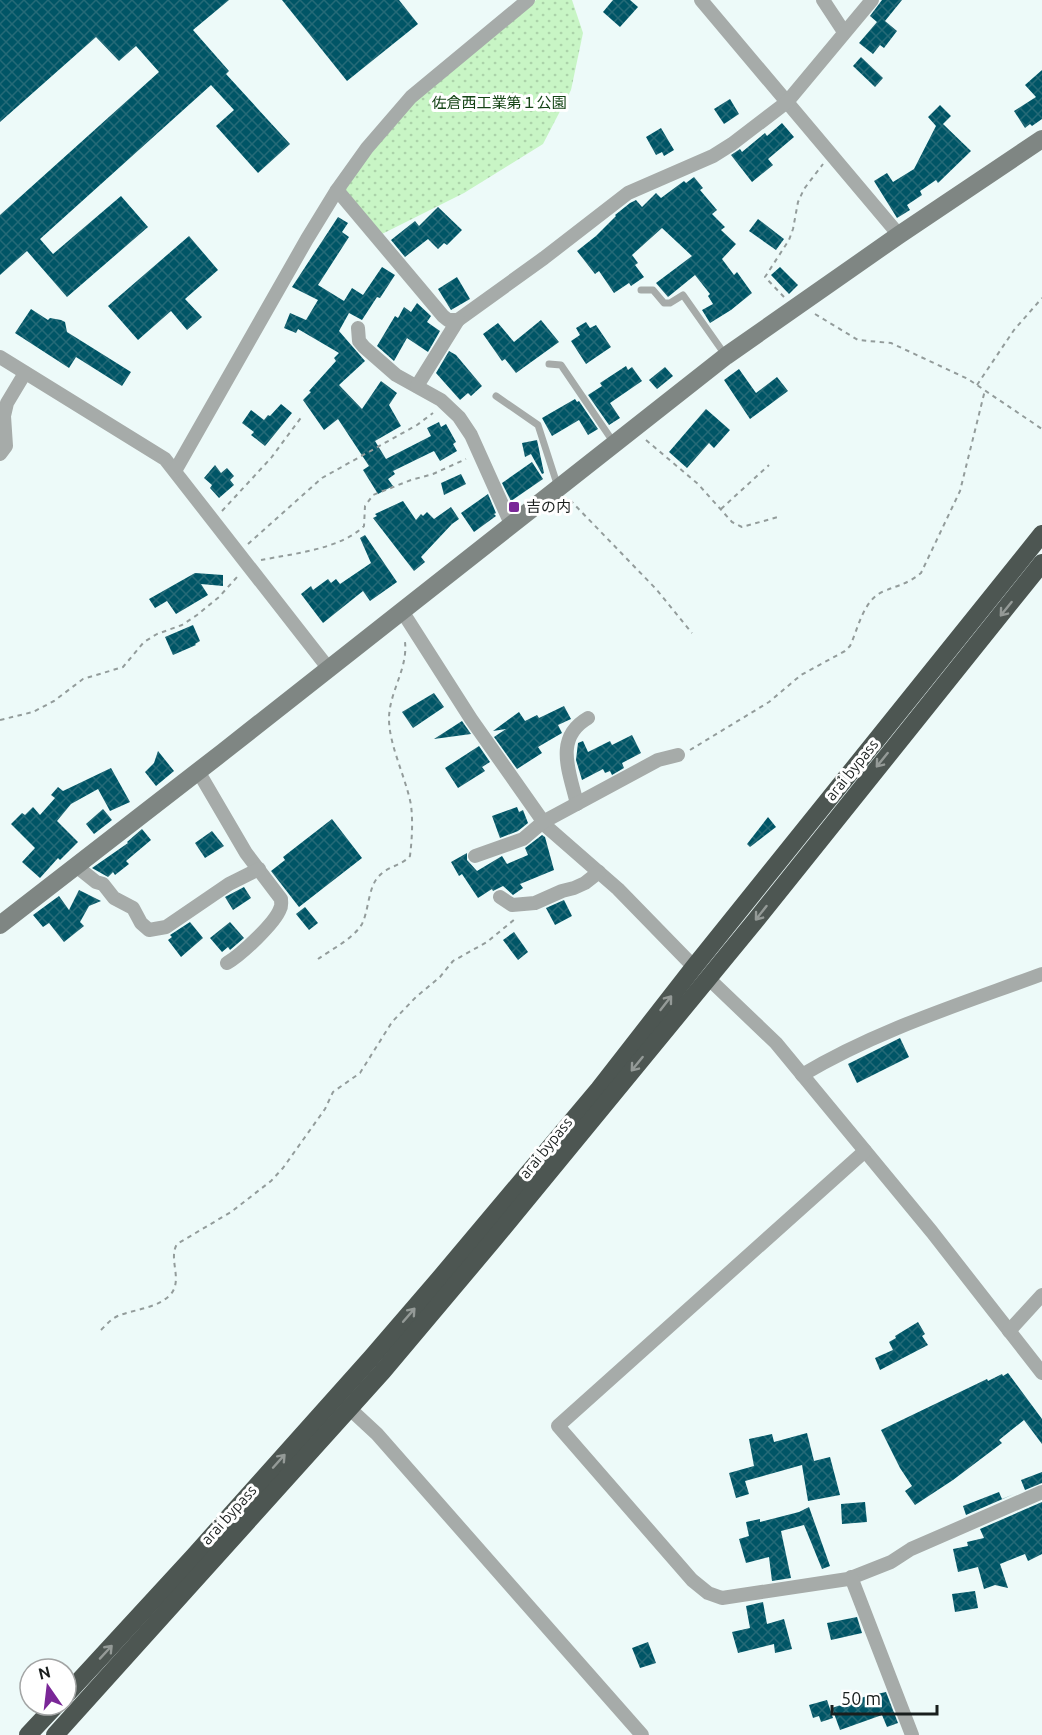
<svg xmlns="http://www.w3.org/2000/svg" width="1042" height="1735" viewBox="0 0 1042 1735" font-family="Ubuntu,'Noto Sans JP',sans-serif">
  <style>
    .park { fill: url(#park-dots) }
    .building { fill: url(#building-cross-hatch) }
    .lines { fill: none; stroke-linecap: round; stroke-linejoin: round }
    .path { stroke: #939c9b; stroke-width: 2; stroke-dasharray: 4.5 4.5; stroke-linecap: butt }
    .lane { stroke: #a6aba9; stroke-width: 7 }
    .street { stroke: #a6aba9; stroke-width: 14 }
    .secondary { stroke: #7f8683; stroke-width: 18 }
    .highway { stroke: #4d5652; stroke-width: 18 }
    .oneway { stroke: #949a97 }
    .poi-dot { fill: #7a2797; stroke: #fff; stroke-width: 2 }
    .labels { text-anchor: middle; stroke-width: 6; stroke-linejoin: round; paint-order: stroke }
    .park-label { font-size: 15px; fill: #144415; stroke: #fff }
    .poi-label { font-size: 15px; fill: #191e1d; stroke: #fff; text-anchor: start }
    .street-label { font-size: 15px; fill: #191e1d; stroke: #fff }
  </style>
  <defs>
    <pattern id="park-dots" width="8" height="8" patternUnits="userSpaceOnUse" patternTransform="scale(1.5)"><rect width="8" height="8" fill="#c8f5c5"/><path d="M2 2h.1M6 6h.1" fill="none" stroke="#abd2a9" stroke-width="1.8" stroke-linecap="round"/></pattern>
    <pattern id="building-cross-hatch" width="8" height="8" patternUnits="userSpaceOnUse" patternTransform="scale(1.5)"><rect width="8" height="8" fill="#056"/><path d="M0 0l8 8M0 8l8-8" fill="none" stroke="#256a77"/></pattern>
  </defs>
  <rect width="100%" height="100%" fill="#edfaf9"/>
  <path class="park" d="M536 0H572L583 33 571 90 543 144 464 193 380 235 342 190 416 97Z"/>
  <g class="building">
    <path d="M0 0H229L193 30 229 71 226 74 290 144 258 173 216 126 234 110 211 85 40 239 53 254 121 196 148 227 67 297 27 251 0 275V215L159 72 136 46 119 61 96 37 0 122Z"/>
    <path d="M282 0H399L418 24 347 81Z"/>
    <path d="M613 0H630L638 7 620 27 603 12Z"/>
    <path d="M882 0H902L885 21 897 31 884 48 880 45 873 54 859 43 877 22 870 16Z"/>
    <path d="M861 57 883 78 875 87 853 66Z"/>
    <path d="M1042 70V119L1032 126 1030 124 1025 128 1014 111 1036 97 1025 85Z"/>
    <path d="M730 99 739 114 724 124 714 109Z"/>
    <path d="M940 105 951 116 943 124 971 151 938 183 936 180 920 191 922 195 907 205 910 210 897 218 874 181 887 173 893 182 914 169 936 126 928 117Z"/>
    <path d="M782 123 794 137 768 159 773 165 752 182 731 155 740 149 742 152 765 133 767 136Z"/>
    <path d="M661 128 674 150 664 156 662 152 656 155 646 137Z"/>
    <path d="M694 177 703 188 700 190 717 210 712 214 725 227 721 230 736 244 722 259 734 275 737 272 752 293 731 310 710 323 702 310 713 304 708 296 710 294 695 275 668 297 656 283 692 256 662 228 632 255 638 263 635 265 644 277 631 286 629 283 614 293 599 271 595 274 577 251 596 236 616 216 615 215 630 203 636 200 642 207 656 193 661 198 684 181 686 183Z"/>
    <path d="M438 207 462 230 447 245 444 243 438 249 428 239 405 257 391 240 415 221 419 226Z"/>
    <path d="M338 217 348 223 342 232 349 237 318 285 344 301 352 288 363 295 382 267 395 275 380 298 377 297 362 320 349 313 339 331 365 361 339 385 362 409 381 381 397 393 389 405 401 426 375 441 386 459 431 436 427 428 439 422 441 427 446 424 456 442 453 444 457 451 440 461 434 451 393 471 395 474 388 479 393 486 378 494 363 470 369 466 338 419 324 430 303 400 311 392 309 391 336 361 334 358 339 353 298 329 296 333 284 328 290 313 306 320 318 300 292 287Z"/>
    <path d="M758 219 784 239 776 250 749 231Z"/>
    <path d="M189 236 218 270 185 299 202 317 187 330 171 311 138 340 108 306Z"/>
    <path d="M780 267 798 285 789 294 771 275Z"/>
    <path d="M457 277 470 299 451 310 438 289Z"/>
    <path d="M417 303 431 316 427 322 440 331 428 352 407 338 394 361 377 346 395 316 398 318 404 307 411 312Z"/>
    <path d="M31 309 48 320 50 318 61 320 65 322 67 332 131 372 122 386 76 357 69 368 15 333Z"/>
    <path d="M541 320 559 342 516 373 505 359 502 361 483 334 498 323 514 342Z"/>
    <path d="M586 322 590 328 596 325 611 347 586 364 571 341 580 335 576 328Z"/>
    <path d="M449 351 456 355 482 386 471 396 468 393 460 400 436 373Z"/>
    <path d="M626 366 628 370 632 367 642 381 610 403 620 418 609 425 588 395 602 386 600 383Z"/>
    <path d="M665 367 673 376 657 389 649 380Z"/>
    <path d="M739 369 756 393 777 377 788 391 750 419 724 380Z"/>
    <path d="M575 399 577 402 579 401 598 429 588 435 579 420 552 436 542 418Z"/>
    <path d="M281 404 292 413 265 446 251 435 254 432 242 423 251 410 264 420 268 415 270 416Z"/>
    <path d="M706 409 730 430 714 448 709 443 687 468 669 452Z"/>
    <path d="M537 440 544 473 542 474 531 454 525 457 522 443Z"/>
    <path d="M532 462 543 479 511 501 502 483Z"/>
    <path d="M215 465 221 473 227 468 234 476 230 480 234 485 219 498 210 488 212 485 204 478Z"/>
    <path d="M461 474 466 484 444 495 441 483Z"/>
    <path d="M488 494 496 513 494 514 496 516 474 532 461 513Z"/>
    <path d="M403 501 416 520 421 514 423 516 427 512 434 519 451 507 459 519 452 524 421 557 425 562 414 571 373 518 377 516 375 514Z"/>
    <path d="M365 535 397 582 370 601 363 591 323 623 301 594 311 586 313 590 328 579 331 583 336 579 340 584 371 563 360 538Z"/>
    <path d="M195 573 223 575V586L201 584 208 595 176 614 167 601 155 608 149 599Z"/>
    <path d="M193 625 200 641 195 644 196 645 173 655 165 637Z"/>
    <path d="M434 693 444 707 413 728 402 712Z"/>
    <path d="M564 706 571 719 558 725 562 733 538 747 542 753 517 769 494 737 506 729 493 731 519 712 525 721 537 715 539 718Z"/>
    <path d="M462 721 471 734 434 739Z"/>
    <path d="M632 735 641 753 622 763 624 768 612 775 610 771 605 773 603 769 582 780 576 760 578 743 583 741 588 752 610 741 612 745Z"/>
    <path d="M479 746 490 762 482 767 485 771 458 788 445 768Z"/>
    <path d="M158 751 174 771 156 786 145 772 154 763Z"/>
    <path d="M111 768 130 802 110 811 98 789 71 804 57 821 78 842 60 860 58 858 40 878 22 862 35 848 11 824 22 813 25 815 33 807 40 815 55 798 51 795 58 787 63 791Z"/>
    <path d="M517 807 519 812 523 810 528 823 518 831 500 838 492 816Z"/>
    <path d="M103 809 112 820 94 834 86 824Z"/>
    <path d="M768 817 776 827 750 847 747 844Z"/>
    <path d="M332 819 362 858 299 907 271 871 285 860 283 857Z"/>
    <path d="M142 829 151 840 126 861 129 864 115 875 113 872 108 877 92 868 128 843 127 842Z"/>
    <path d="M212 831 224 846 205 858 195 843Z"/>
    <path d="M542 835 545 837 554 870 520 884 523 888 513 895 503 886 493 891 492 889 478 898 462 874 459 876 451 862 467 853V860L477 871 502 856 507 864 528 855 525 848Z"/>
    <path d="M244 887 251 898 233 910 225 897Z"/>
    <path d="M79 890 101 901 89 906 80 922 84 926 64 942 49 923 43 927 33 915 59 896 69 910Z"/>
    <path d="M564 900 572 916 555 925 546 908Z"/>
    <path d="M305 907 318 923 309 930 296 914Z"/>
    <path d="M190 922 203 938 181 957 168 940 172 937 170 935Z"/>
    <path d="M230 922 244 938 230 950 228 947 222 952 210 938Z"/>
    <path d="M514 932 528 952 518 960 503 940Z"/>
    <path d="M900 1038 909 1057 857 1083 848 1064Z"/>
    <path d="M918 1322 925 1334 922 1336 928 1345 880 1370 875 1358 893 1350 889 1342 896 1338 895 1336Z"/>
    <path d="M1008 1373 1042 1419V1444L1024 1420 999 1440 1002 1443 953 1480 915 1505 905 1491 912 1486 900 1468 881 1430 987 1379 988 1381 1002 1374 1003 1376Z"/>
    <path d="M807 1433 814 1461 830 1457 840 1495 808 1501 802 1465 745 1481 749 1494 736 1498 729 1473 754 1466 749 1439 772 1434 774 1442Z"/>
    <path d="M1042 1472V1483L1025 1490 1021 1480Z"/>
    <path d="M999 1492 1002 1499 1014 1494 966 1515 963 1506Z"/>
    <path d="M865 1502 867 1522 842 1524 841 1504Z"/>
    <path d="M1042 1502V1554L1028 1561 1025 1554 1000 1564 1008 1588 995 1585 984 1589 978 1567 958 1572 953 1549 968 1546 967 1542 984 1538 980 1529Z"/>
    <path d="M809 1507 830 1566 822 1569 804 1525 781 1531 791 1578 772 1581 769 1557 746 1563 739 1539 749 1536 746 1522 760 1519V1522L799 1512Z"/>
    <path d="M975 1591 978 1608 955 1612 952 1594Z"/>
    <path d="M763 1602 767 1624 784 1619 792 1649 775 1653 774 1644 738 1653 732 1632 750 1628 746 1606Z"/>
    <path d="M857 1617 862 1633 831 1640 827 1623Z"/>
    <path d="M648 1642 656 1663 640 1668 632 1648Z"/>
    <path d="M886 1692 898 1723 887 1727 882 1715 840 1730 832 1708 864 1697Z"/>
    <path d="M827 1700 833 1718 821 1722 819 1716 813 1718 809 1705Z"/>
  </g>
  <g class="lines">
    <g class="path">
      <path d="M784 297 765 277 789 240 793 229 798 202 804 189 823 164"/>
      <path d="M815 314 858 340 891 343 968 379 1042 429"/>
      <path d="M977 385 1014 330 1042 298"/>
      <path d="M646 440 698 484 732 522 742 527 778 517"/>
      <path d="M570 500 656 589 692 633"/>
      <path d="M721 509 769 465"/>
      <path d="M222 511 271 458 303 415"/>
      <path d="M248 544 322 478 417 425 433 413"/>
      <path d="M261 560C292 554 341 549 364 526L365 506 373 495 411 480 433 474 466 459"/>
      <path d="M0 720 33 712 54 701 83 679 123 667 144 642 157 634 182 625 197 615 219 597 238 576"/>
      <path d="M690 750 769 702 801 675 845 651 850 646C858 629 863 601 882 592 898 585 906 585 921 573L960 491 985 390"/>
      <path d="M318 959C332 949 353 939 362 924 369 910 368 887 379 876 388 866 401 866 410 856 412 839 413 822 411 805 406 778 389 745 389 719 389 692 408 669 405 642"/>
      <path d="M101 1330C107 1324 112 1318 120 1315 137 1309 158 1308 171 1294 183 1279 168 1259 177 1244L231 1212 271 1181 283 1168 325 1109 333 1092 360 1073 392 1022 416 997 440 977 453 961 487 942 515 919"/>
    </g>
    <g class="lane">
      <path d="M641 290H653L664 303H670L683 295 726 356"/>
      <path d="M549 364 561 365 614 443"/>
      <path d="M496 396 538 425 558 487"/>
    </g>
    <g class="street">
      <path d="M701 0 899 235"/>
      <path d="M823 0 844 32"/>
      <path d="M337 190 443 316 448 320H458L544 258 628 193 713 156 732 144 787 102 872 0"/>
      <path d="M358 328 359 341 364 347 396 375 441 400 459 417 471 435 511 524"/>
      <path d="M0 357 165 459 329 669"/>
      <path d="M417 386 458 320"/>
      <path d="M0 454 6 446 4 416 7 403 25 373"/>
      <path d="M175 471 307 239 337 190 367 148 411 97 528 0"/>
      <path d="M402 611 471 719 547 827 618 889 694 967"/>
      <path d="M198 771 246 853 281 899C281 902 282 906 280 909 275 923 241 955 227 963"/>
      <path d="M577 804C570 773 553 738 588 718"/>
      <path d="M475 856 523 839 543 822 658 760 678 755"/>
      <path d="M76 866 96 882 103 884 114 898 133 908 141 923 149 930 166 927 229 884 259 869"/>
      <path d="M500 897 512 905 535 903 562 891 574 888 585 883 599 872"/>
      <path d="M708 978 776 1043 932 1232 1042 1373"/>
      <path d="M802 1075C877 1030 961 1004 1042 974"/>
      <path d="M865 1151 558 1426 692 1580 708 1593 722 1598 848 1579 891 1562 911 1549 1042 1492"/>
      <path d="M1009 1331 1042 1295"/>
      <path d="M350 1409 377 1434 642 1735"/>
      <path d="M851 1577 912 1735"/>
    </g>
    <path class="secondary" d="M0 925 223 752 726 356 899 235 1042 139"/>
    <g class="highway">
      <path d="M66 1695 194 1556 372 1357 435 1284 599 1089 694 967 1042 534"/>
      <path d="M28 1735 56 1705"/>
      <path d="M55 1735 383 1371 494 1239 756 920 1042 563"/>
    </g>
  </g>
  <defs><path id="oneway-shaft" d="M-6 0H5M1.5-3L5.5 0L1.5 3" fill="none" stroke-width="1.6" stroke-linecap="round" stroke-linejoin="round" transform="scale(1.5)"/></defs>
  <g class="oneway">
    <use href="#oneway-shaft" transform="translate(1006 609) rotate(129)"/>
    <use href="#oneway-shaft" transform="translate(882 760) rotate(129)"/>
    <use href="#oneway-shaft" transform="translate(761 913) rotate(128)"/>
    <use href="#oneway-shaft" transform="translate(666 1003) rotate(-52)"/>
    <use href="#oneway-shaft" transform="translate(637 1064) rotate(129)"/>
    <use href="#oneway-shaft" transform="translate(409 1315) rotate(-49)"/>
    <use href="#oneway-shaft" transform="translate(279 1461) rotate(-48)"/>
    <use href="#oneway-shaft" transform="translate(106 1652) rotate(-47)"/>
  </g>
  <rect class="poi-dot" x="508" y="501" width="12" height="12" rx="3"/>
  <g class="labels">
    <g class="park-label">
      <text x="499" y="108">佐倉西工業第１公園</text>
    </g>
    <g class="poi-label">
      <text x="526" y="512">吉の内</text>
    </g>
    <g class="street-label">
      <text transform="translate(852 770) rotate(-51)" y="5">arai bypass</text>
      <text transform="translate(546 1148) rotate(-51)" y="5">arai bypass</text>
      <text transform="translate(229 1515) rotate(-48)" y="5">arai bypass</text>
    </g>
  </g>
  <g transform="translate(48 1687) rotate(346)"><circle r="28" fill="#ffffff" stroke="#a3a5a5" stroke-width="1.5"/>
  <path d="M0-4.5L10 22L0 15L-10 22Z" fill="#7a2797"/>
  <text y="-9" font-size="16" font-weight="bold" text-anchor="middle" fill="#191e1d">N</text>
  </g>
  <path d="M832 1705v9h105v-9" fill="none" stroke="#191e1d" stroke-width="3"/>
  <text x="841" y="1705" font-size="18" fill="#191e1d" stroke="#ffffff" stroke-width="4.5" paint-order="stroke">50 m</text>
</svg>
